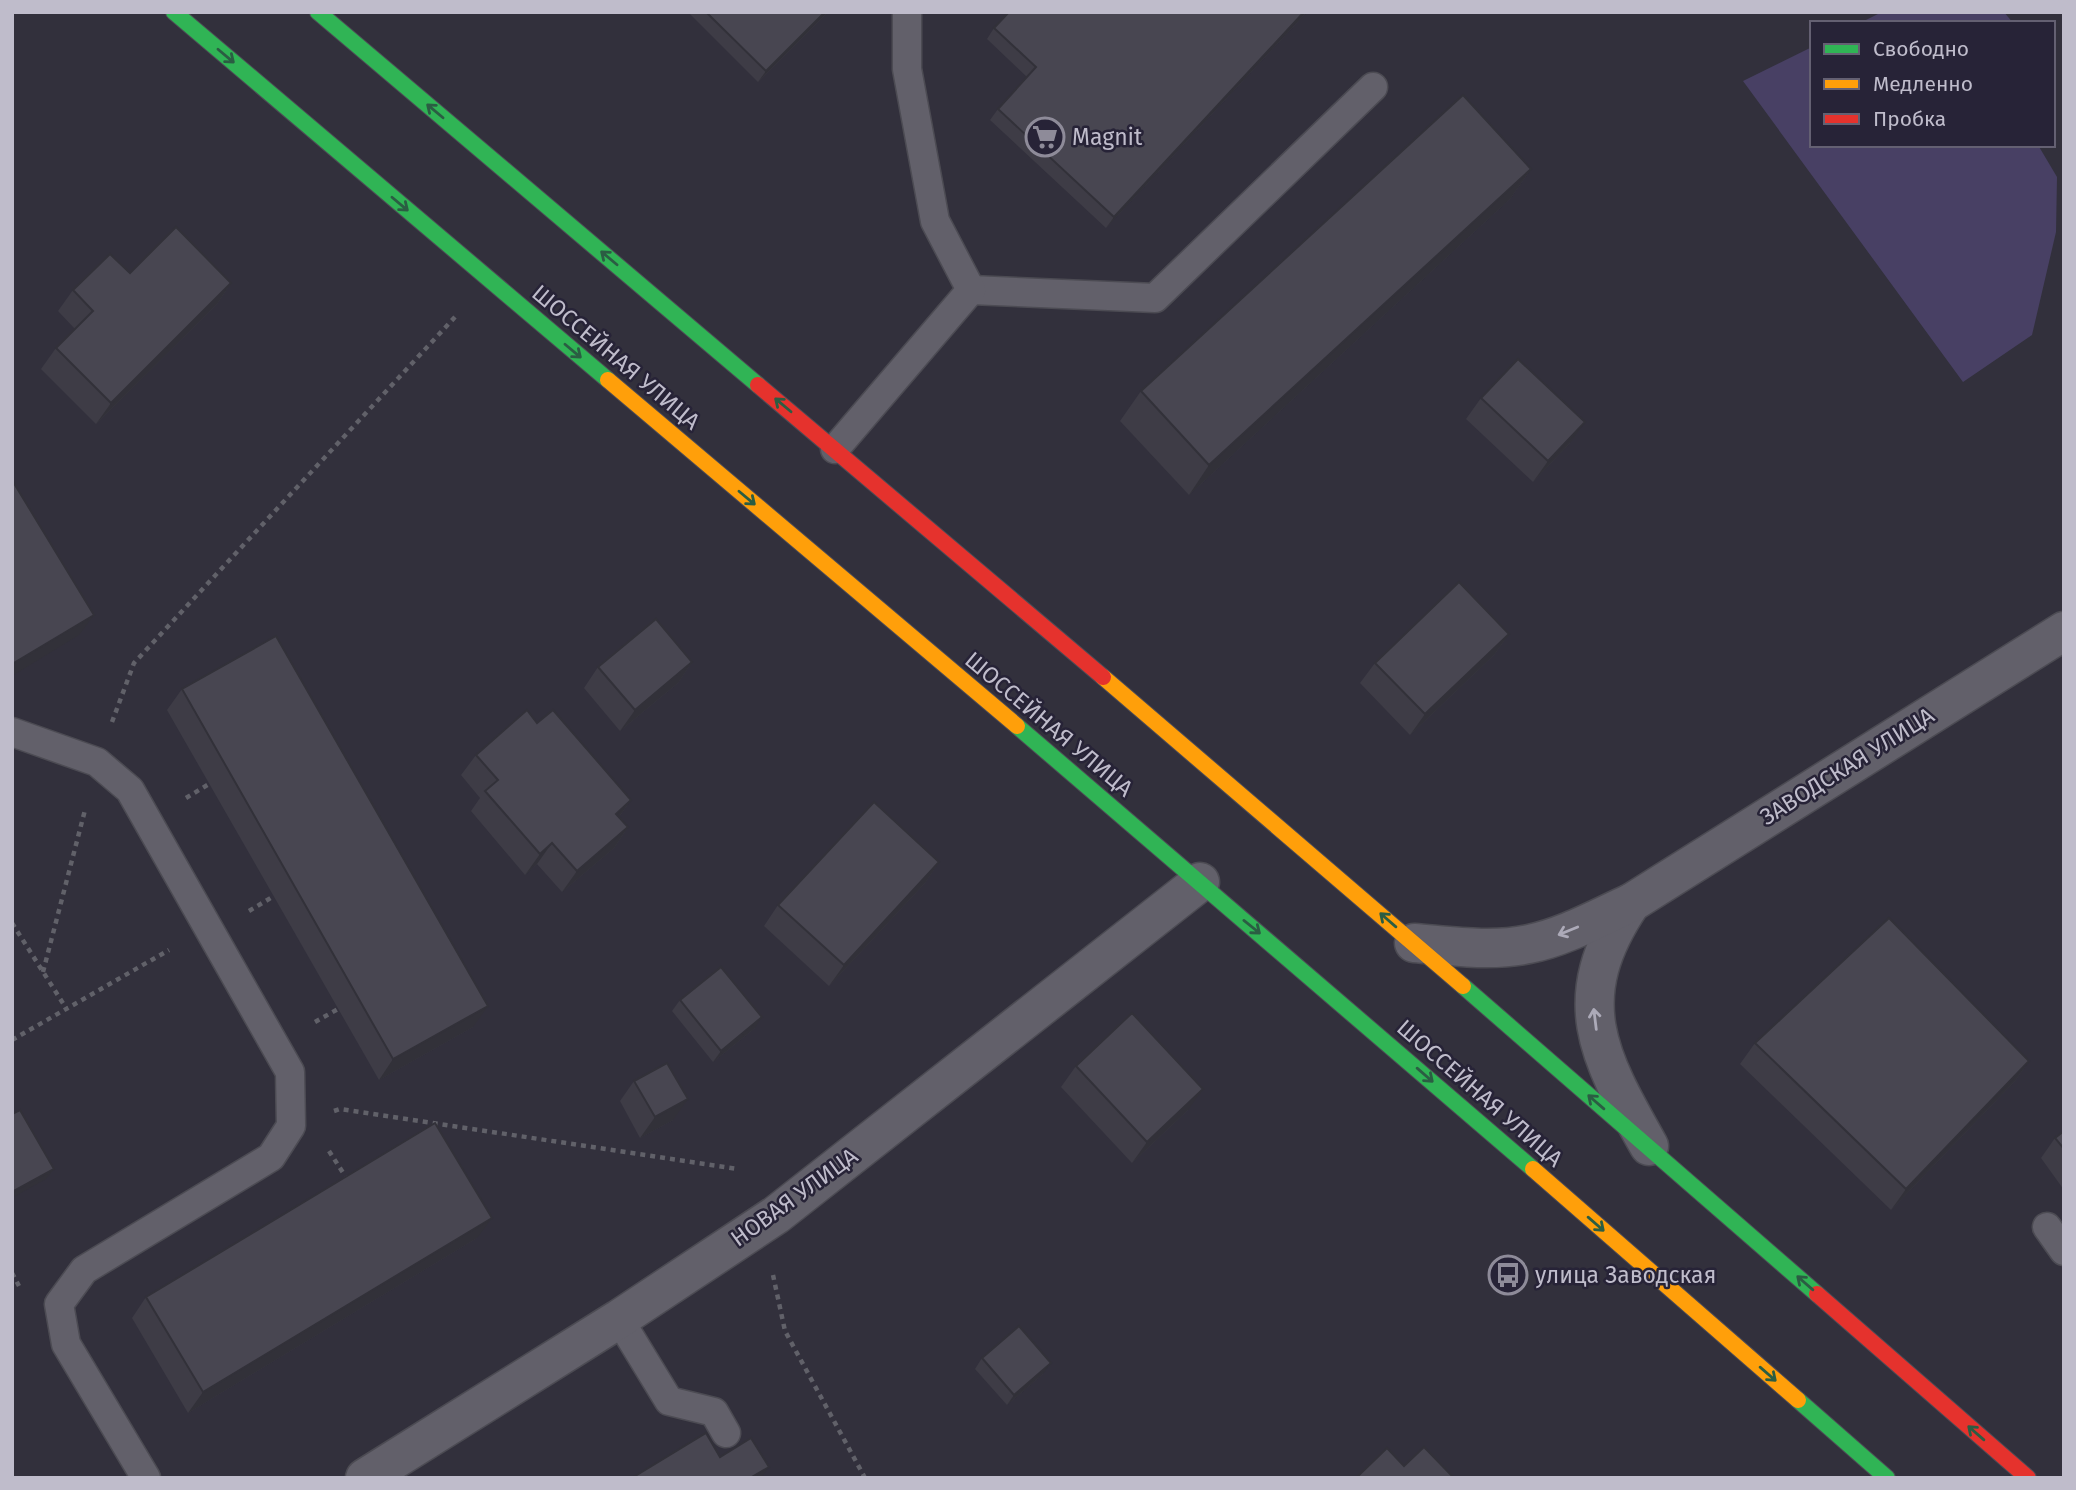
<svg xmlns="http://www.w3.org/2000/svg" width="2076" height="1490" viewBox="0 0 2076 1490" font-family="'Fira Sans',sans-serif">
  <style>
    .water { fill: #484064 }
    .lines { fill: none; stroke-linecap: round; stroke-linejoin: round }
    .lane-casing { stroke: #4c4b53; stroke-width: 31 }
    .street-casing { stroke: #4c4b53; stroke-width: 41 }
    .fast-casing { stroke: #4d4b55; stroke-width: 18 }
    .slow-casing { stroke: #4d4b55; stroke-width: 18 }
    .jam-casing { stroke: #4d4b55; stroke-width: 18 }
    .path { stroke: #616169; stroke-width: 4.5; stroke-dasharray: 5 5; stroke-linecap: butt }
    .lane { stroke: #62606a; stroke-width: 28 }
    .street { stroke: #62606a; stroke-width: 38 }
    .fast { stroke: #30b455; stroke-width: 16 }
    .slow { stroke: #ff9f0a; stroke-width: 16 }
    .jam { stroke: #e5322d; stroke-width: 16 }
    .wall { fill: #3e3c46 }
    .shaded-wall { fill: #323139 }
    .building { fill: #484651; stroke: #323139; stroke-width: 2 }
    .oneway { stroke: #2b5d43 }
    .oneway2 { stroke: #acaab8 }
    .labels { text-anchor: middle; stroke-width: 5; stroke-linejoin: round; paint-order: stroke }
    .poi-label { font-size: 23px; fill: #bfbccb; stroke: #272337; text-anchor: start }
    .street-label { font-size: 23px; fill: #bfbccb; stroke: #272337 }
  </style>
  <rect width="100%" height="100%" fill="#32303c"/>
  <g class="water">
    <path d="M1882 12H2004L2013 23H1860Z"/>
    <path d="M1812 47V145H2038L2057 177 2056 232 2032 335 1963 382 1743 81Z"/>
  </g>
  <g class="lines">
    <defs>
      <g id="lane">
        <path d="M971 290 1155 298 1373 87"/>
        <path d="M835 449 971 290 935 221 907 69V12"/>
        <path d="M12 732 97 762 130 790 290 1072 291 1126 271 1157 84 1270 59 1304 66 1344 146 1478"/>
        <path d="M2047 1227 2064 1251"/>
        <path d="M619 1319 669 1401 714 1412 726 1433"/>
      </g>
      <g id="street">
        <path d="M1631 903C1566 999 1598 1056 1649 1146"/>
        <path d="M1414 943C1452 946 1491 952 1529 944 1564 937 1598 918 1631 903L2064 631"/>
        <path d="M365 1478 619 1319 776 1215 1200 882"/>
      </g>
      <g id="fast">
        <path d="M174 12 608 380"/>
        <path d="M318 12 758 385"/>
        <path d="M1017 726 1533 1169"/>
        <path d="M1463 986 1817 1294"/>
        <path d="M1798 1400 1887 1478"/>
      </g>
      <g id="slow">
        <path d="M608 380 1017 726"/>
        <path d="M1103 677 1463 986"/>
        <path d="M1533 1169 1798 1400"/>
      </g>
      <g id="jam">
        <path d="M758 385 1103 677"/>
        <path d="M1817 1294 2028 1478"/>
      </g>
    </defs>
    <use href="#lane" class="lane-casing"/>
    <use href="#street" class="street-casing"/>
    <use href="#fast" class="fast-casing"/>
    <use href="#slow" class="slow-casing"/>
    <use href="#jam" class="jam-casing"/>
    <g class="path">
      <path d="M112 722 134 663 455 317"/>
      <path d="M186 798 209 784"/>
      <path d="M249 911 274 896"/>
      <path d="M12 923 66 1008"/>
      <path d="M43 972 85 810"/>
      <path d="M315 1022 338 1009"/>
      <path d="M12 1040 169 950"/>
      <path d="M334 1111 340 1109 738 1169"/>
      <path d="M329 1151 349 1182"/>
      <path d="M12 1273 19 1286"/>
      <path d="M773 1275 785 1331 865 1478"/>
    </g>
    <use href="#lane" class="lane"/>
    <use href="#street" class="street"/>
    <use href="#fast" class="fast"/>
    <use href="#slow" class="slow"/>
    <use href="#jam" class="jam"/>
  </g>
  <g class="wall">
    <path d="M688 12H828L758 82Z"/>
    <path d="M1009 12H1307L1106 228 990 120 998 109 1027 77 987 39 994 28Z"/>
    <path d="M1531 169 1510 199 1189 495 1120 421 1141 391Z"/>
    <path d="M130 273 231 283 217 304 96 424 41 369 56 348 75 329 58 311 73 290Z"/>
    <path d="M1481 398 1570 443 1533 482 1466 419Z"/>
    <path d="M1509 634 1494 655 1410 735 1360 683 1375 663Z"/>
    <path d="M692 662 678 683 620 731 584 688 598 667Z"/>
    <path d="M182 689 473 1027 379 1080 167 710Z"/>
    <path d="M476 755 631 800 619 817 628 827 614 848 562 892 537 864 525 875 471 811 480 798 461 775Z"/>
    <path d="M939 862 925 883 829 986 764 926 778 905Z"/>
    <path d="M680 1000 755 1028 713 1062 672 1011Z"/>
    <path d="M1755 1043 2029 1061 2015 1081 1891 1210 1740 1064Z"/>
    <path d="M1076 1066 1188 1110 1132 1163 1061 1087Z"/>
    <path d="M634 1081 673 1120 640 1138 620 1101Z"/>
    <path d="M2064 1131V1190L2041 1158 2055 1138Z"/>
    <path d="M477 1238 188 1413 132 1318 146 1297Z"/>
    <path d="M982 1358 1043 1374 1007 1405 975 1369Z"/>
  </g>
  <g class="shaded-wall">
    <path d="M825 12H828L758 82 766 71Z"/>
    <path d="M1304 12H1307L1106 228 1114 217Z"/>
    <path d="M1531 169 1510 199 1189 495 1209 465Z"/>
    <path d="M231 283 217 304 96 424 111 403Z"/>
    <path d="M1585 422 1570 443 1533 482 1548 461Z"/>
    <path d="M94 615 79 635 12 676V664Z"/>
    <path d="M1509 634 1494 655 1410 735 1425 714Z"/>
    <path d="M692 662 678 683 620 731 635 710Z"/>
    <path d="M631 800 616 821V814Z"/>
    <path d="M628 827 614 848 562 892 577 871Z"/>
    <path d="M552 843 537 864 525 875 540 854Z"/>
    <path d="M939 862 925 883 829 986 844 965Z"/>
    <path d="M488 1006 473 1027 379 1080 393 1059Z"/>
    <path d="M762 1017 755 1028 713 1062 721 1051Z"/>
    <path d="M2029 1061 2015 1081 1891 1210 1906 1189Z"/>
    <path d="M1203 1089 1188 1110 1132 1163 1147 1142Z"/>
    <path d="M688 1099 673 1120 640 1138 655 1117Z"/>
    <path d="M54 1169 46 1179 12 1198V1192Z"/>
    <path d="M492 1218 477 1238 188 1413 203 1392Z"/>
    <path d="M1051 1363 1043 1374 1007 1405 1014 1395Z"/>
    <path d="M769 1467 761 1478H750Z"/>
  </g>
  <g class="building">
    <path d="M706 12H825L766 71Z"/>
    <path d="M1009 12H1304L1114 217 998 109 1036 67 994 28Z"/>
    <path d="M1463 95 1531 169 1209 465 1141 391Z"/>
    <path d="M176 227 231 283 111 403 56 348 93 311 73 290 110 254 130 273Z"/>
    <path d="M1518 359 1585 422 1548 461 1481 398Z"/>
    <path d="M12 480 94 615 12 664Z"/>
    <path d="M1459 582 1509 634 1425 714 1375 663Z"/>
    <path d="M656 619 692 662 635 710 598 667Z"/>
    <path d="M276 636 488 1006 393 1059 182 689Z"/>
    <path d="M527 710 537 723 553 710 631 800 616 814 628 827 577 871 552 843 540 854 485 791 498 780 476 755Z"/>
    <path d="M874 802 939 862 844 965 778 905Z"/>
    <path d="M1889 918 2029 1061 1906 1189 1755 1043Z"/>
    <path d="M721 967 762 1017 721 1051 680 1000Z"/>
    <path d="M1132 1013 1203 1089 1147 1142 1076 1066Z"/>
    <path d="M667 1063 688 1099 655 1117 634 1081Z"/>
    <path d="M20 1110 54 1169 12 1192V1114Z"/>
    <path d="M435 1123 492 1218 203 1392 146 1297Z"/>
    <path d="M2064 1131V1149L2055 1138Z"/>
    <path d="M1019 1326 1051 1363 1014 1395 982 1358Z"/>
    <path d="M706 1433 720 1457 751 1438 769 1467 750 1478H632Z"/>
    <path d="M1424 1447 1454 1478H1356L1387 1448 1404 1466Z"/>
  </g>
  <defs><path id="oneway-shaft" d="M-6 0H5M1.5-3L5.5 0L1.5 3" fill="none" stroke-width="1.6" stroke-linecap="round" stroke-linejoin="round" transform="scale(1.75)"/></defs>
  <g class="oneway">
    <use href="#oneway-shaft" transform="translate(226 56) rotate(40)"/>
    <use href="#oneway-shaft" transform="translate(435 111) rotate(-140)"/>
    <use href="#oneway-shaft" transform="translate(400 204) rotate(40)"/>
    <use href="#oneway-shaft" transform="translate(609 258) rotate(-140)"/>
    <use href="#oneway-shaft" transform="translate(573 351) rotate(40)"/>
    <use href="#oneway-shaft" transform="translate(783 405) rotate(-140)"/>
    <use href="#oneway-shaft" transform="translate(747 498) rotate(40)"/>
    <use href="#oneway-shaft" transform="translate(1388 920) rotate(-139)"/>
    <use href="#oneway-shaft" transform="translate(1252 927) rotate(39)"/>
    <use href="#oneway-shaft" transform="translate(1425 1075) rotate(41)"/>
    <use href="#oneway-shaft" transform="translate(1596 1102) rotate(-139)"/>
    <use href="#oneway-shaft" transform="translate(1596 1224) rotate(41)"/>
    <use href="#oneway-shaft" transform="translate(1805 1283) rotate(-139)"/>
    <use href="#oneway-shaft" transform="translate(1768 1374) rotate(41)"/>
    <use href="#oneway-shaft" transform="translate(1976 1433) rotate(-139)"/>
  </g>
  <g class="oneway2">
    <use href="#oneway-shaft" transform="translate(1568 931) rotate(158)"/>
    <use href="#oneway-shaft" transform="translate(1595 1019) rotate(-97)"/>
  </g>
  <defs>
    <symbol id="supermarket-ring" viewBox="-11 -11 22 22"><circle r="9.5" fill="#272337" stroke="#8e8b99" stroke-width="1.5"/><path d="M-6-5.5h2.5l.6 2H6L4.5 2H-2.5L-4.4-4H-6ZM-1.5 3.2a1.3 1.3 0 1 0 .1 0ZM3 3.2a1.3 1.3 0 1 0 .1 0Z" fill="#8e8b99"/></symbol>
    <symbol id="bus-ring" viewBox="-11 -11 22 22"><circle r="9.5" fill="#272337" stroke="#8e8b99" stroke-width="1.5"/><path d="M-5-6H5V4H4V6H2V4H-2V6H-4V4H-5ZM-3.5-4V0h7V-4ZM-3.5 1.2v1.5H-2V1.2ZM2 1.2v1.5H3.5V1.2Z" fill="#8e8b99"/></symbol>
  </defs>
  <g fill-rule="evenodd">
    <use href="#supermarket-ring" x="1023" y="115" width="44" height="44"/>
    <use href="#bus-ring" x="1486" y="1253" width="44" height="44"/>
  </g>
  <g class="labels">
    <g class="poi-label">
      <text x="1072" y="145">Magnit</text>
      <text x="1535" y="1283">улица Заводская</text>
    </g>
    <g class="street-label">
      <text transform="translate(616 357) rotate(40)" y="8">ШОССЕЙНАЯ УЛИЦА</text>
      <text transform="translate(1049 724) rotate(40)" y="8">ШОССЕЙНАЯ УЛИЦА</text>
      <text transform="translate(1847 766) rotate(-32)" y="8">ЗАВОДСКАЯ УЛИЦА</text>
      <text transform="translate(1480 1093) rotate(41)" y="8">ШОССЕЙНАЯ УЛИЦА</text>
      <text transform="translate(794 1197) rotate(-36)" y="8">НОВАЯ УЛИЦА</text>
    </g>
  </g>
  <rect width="2076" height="1490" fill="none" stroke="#bfbccb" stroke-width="28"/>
  <rect x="1810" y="21" width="245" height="126" fill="#272337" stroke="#646072" stroke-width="2"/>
  <rect x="1824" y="44" width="35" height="10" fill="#30b455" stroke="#646072" stroke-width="2"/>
  <text x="1873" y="56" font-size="21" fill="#bfbccb">Свободно</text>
  <rect x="1824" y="79" width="35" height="10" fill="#ff9f0a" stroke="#646072" stroke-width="2"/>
  <text x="1873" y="91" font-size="21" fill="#bfbccb">Медленно</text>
  <rect x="1824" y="114" width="35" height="10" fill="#e5322d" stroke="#646072" stroke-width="2"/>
  <text x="1873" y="126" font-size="21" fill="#bfbccb">Пробка</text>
</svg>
